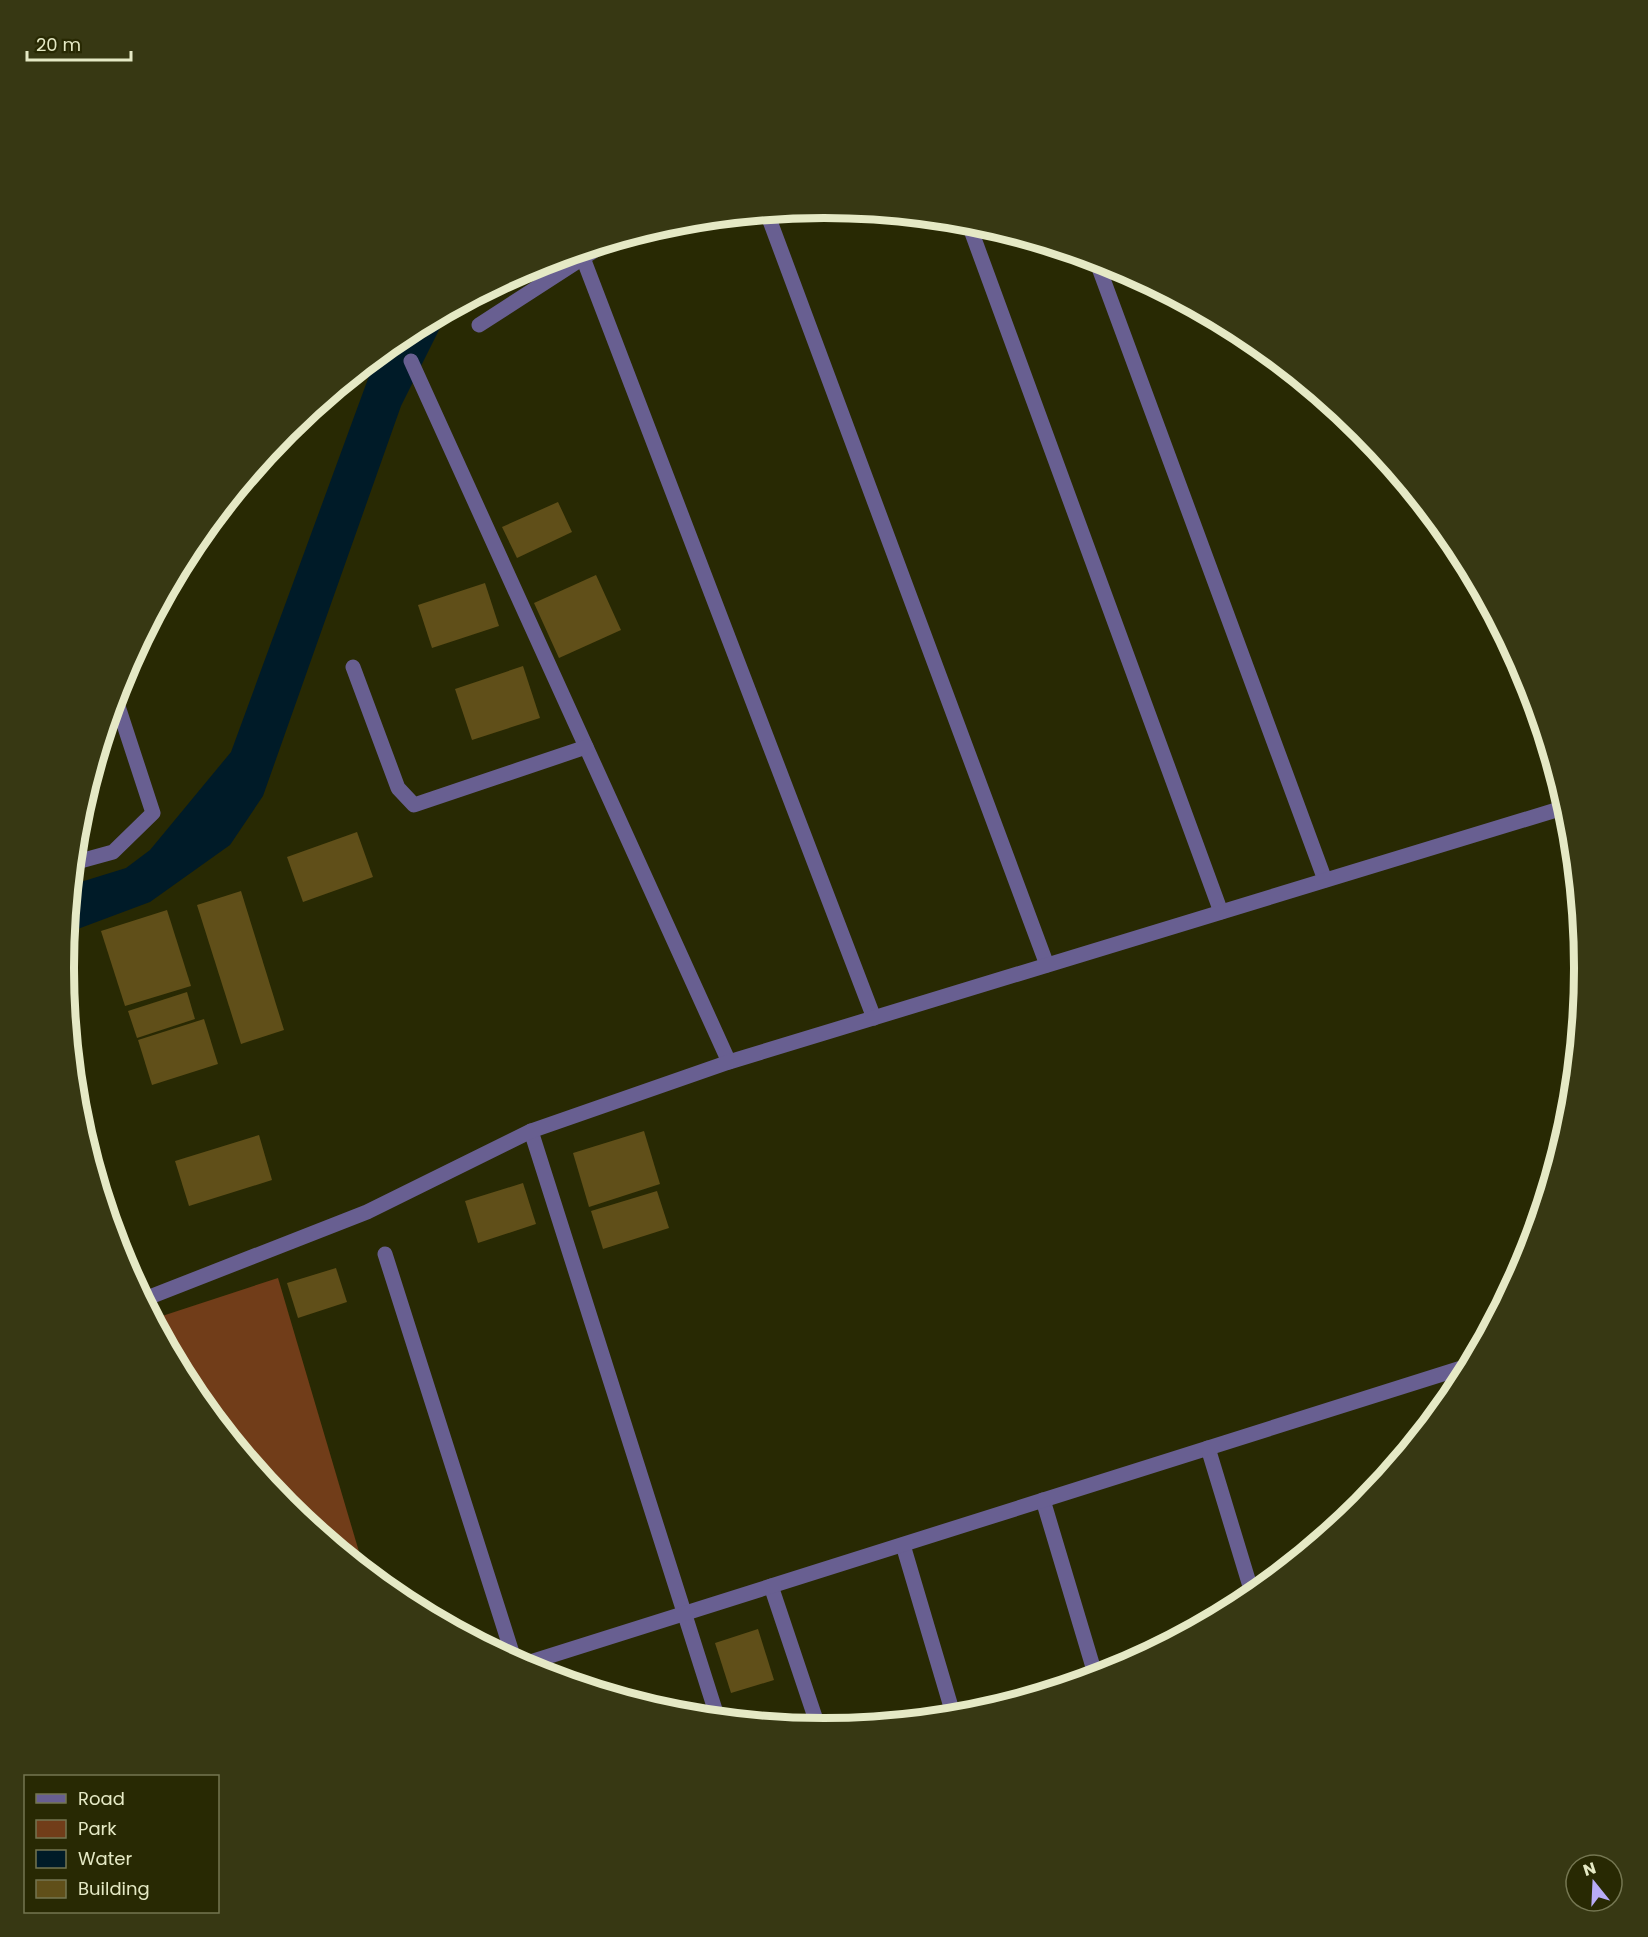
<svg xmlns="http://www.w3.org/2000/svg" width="1648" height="1937" viewBox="0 0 1648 1937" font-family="Poppins,sans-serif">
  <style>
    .green { fill: #713d19 }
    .water { fill: #001b28 }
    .building { fill: #604f19 }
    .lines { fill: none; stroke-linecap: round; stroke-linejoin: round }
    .lane { stroke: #685f91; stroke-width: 15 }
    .street { stroke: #685f91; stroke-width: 15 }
    .rim { fill: none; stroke: #e5e9c5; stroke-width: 8 }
  </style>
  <rect width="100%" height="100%" fill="#282903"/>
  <path class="green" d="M278 1278 365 1572 286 1506 191 1391 153 1319Z"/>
  <path class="water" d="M449 310 401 406 263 796 230 845 150 902 67 933 71 885 126 868 150 850 231 752 376 357 402 336Z"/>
  <g class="building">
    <path d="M558 502 572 532 517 558 502 527Z"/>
    <path d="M175 575 180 591 164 596Z"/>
    <path d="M596 575 621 630 559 658 534 603Z"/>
    <path d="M485 583 499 626 432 648 418 605Z"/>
    <path d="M523 666 540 718 472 740 455 689Z"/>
    <path d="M357 832 373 877 303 902 287 857Z"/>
    <path d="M241 891 284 1030 241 1044 197 905Z"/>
    <path d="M167 910 191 986 125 1006 101 931Z"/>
    <path d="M187 992 195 1019 137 1038 128 1011Z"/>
    <path d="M204 1019 218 1064 152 1085 138 1040Z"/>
    <path d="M644 1131 660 1184 589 1207 573 1153Z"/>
    <path d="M259 1135 272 1180 189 1206 175 1161Z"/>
    <path d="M523 1183 536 1224 478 1243 465 1201Z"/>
    <path d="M657 1191 669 1228 603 1249 591 1211Z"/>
    <path d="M336 1268 347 1302 298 1318 287 1283Z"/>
    <path d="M758 1629 774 1680 731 1693 715 1643Z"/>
  </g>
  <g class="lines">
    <g class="lane">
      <path d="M411 361 729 1062"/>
      <path d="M353 667 398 788 414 805 586 747"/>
    </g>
    <g class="street">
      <path d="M767 213 1047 965"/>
      <path d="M968 222 1221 912"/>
      <path d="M583 258 874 1018"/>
      <path d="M1096 260 1325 880"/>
      <path d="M479 325 606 243"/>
      <path d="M73 863 113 852 153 813 115 697"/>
      <path d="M531 1131 718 1719"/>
      <path d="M385 1254 515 1662"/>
      <path d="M142 1300 367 1212 531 1131 729 1062 1566 807"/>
      <path d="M1208 1448 1253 1596"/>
      <path d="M1043 1500 1096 1677"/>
      <path d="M903 1545 954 1717"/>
      <path d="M771 1586 819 1729"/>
      <path d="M521 1665 1471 1365"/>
    </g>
  </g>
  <path d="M0 0H1648V1937H0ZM74 968a750 750 0 1 1 1500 0a750 750 0 1 1-1500 0Z" fill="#373813" fill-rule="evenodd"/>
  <path class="rim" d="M74 968a750 750 0 1 1 1500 0a750 750 0 1 1-1500 0Z"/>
  <rect x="24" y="1775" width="195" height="138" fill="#282903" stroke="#747651" stroke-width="1.5"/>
  <rect x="36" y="1794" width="30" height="9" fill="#685f91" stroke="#747651" stroke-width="1.5"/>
  <text x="78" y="1805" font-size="18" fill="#e5e9c5">Road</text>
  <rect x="36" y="1820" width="30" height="18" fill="#713d19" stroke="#747651" stroke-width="1.5"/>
  <text x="78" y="1835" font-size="18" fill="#e5e9c5">Park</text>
  <rect x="36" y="1850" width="30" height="18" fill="#001b28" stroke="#747651" stroke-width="1.5"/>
  <text x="78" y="1865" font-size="18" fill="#e5e9c5">Water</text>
  <rect x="36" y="1880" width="30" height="18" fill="#604f19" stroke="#747651" stroke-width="1.5"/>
  <text x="78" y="1895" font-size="18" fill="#e5e9c5">Building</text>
  <g transform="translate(1594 1883) rotate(342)"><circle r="28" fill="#282903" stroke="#747651" stroke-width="1.5"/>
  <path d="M0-4.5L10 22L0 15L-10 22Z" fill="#b8abf7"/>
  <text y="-9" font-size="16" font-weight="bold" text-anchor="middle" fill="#e5e9c5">N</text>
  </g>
  <path d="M27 51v9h104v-9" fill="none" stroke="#e5e9c5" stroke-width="3"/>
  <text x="36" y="51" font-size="18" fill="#e5e9c5" stroke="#282903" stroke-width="4.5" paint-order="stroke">20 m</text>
</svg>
